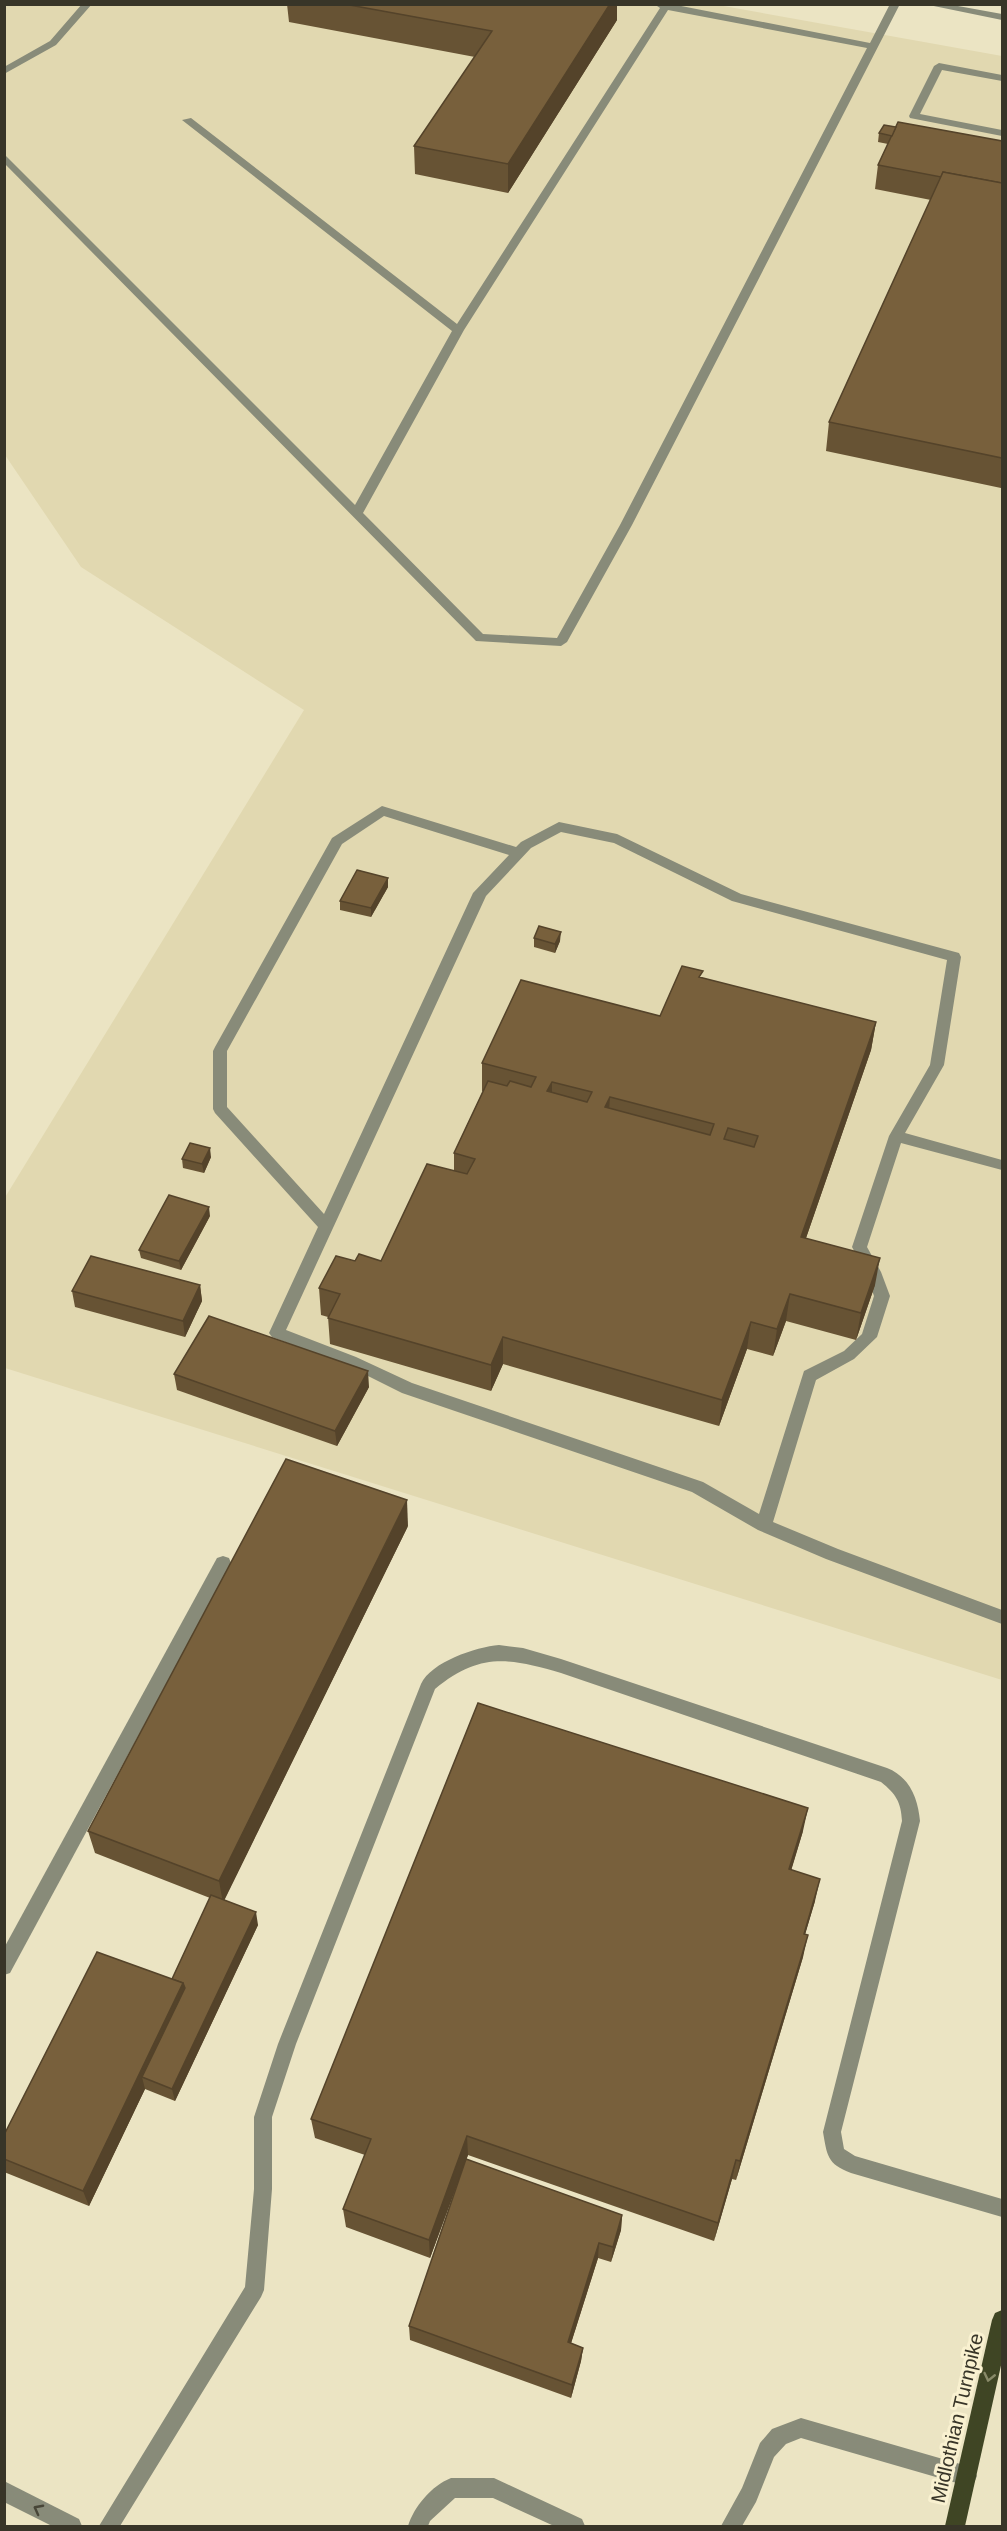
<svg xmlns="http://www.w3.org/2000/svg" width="1007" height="2531" viewBox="0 0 1007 2531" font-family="Helvetica,sans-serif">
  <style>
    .built { fill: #e1d8b0 }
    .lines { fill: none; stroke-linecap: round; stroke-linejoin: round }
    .minor { fill: #888b79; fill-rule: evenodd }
    .major { fill: #3f4524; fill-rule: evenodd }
    .wall { fill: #675334 }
    .shaded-wall { fill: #54432a }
    .building { fill: #78603c; stroke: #54432a; stroke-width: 1.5; fill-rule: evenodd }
    .oneway { stroke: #898a69 }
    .oneway2 { stroke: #484638 }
    .labels { text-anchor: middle; stroke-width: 6; stroke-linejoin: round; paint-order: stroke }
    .near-street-label { font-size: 20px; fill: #383528; stroke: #f9f1d0 }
  </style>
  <rect width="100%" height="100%" fill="#ebe4c3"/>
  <path class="built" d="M5 5H718L1002 56V1680L5 1368 4 1199 304 710 81 567 5 455Z"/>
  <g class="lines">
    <g class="minor">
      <path d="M82 4H92L56 45 4 74V67L50 41Z"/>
      <path d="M654 4H671L870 43 890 4H900L632 525 567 642 561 646 476 641 4 163V154L355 505 452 331 182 120 191 118 457 324 660 8ZM668 10 867 48 620 525 557 638 483 634 363 513 464 330Z"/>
      <path d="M924 4H947L1002 14V20Z"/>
      <path d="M939 63 1002 75V81L942 70 920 114 1002 130V136L910 118 909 116 934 66Z"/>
      <path d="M382 806 516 847 521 842 559 822 617 834 741 894 959 953 961 957 944 1065 905 1133 1002 1160V1170L901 1143 867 1247 881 1272 890 1296 877 1337 854 1359 816 1380 773 1522 838 1549 1002 1610V1624L826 1559 758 1530 692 1492 402 1393 346 1365 272 1337 269 1333 318 1227 215 1113 213 1109V1051L215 1047 332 838ZM384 816 509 855 473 893 324 1214 227 1107V1051L342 844ZM561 832 614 843 732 901 947 960 930 1065 889 1136 852 1247 866 1273 874 1296 862 1334 844 1351 804 1371 759 1514 703 1482 412 1383 356 1357 286 1330 486 896 531 848Z"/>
      <path d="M223 1556 229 1558 231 1563 229 1568 10 1973 4 1975V1948L217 1558Z"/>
      <path d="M499 1645 523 1648 561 1659 887 1768C910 1777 918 1799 920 1821L841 2132 844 2149 855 2156 1002 2199V2217L851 2173C827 2164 827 2155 823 2132L902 1821C901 1802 896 1794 881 1782L561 1673C509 1658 480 1652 435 1689L296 2044 272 2117V2189L264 2290 261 2297 120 2526H99L245 2287 254 2189V2117L278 2044 421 1684C431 1662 476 1647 499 1645Z"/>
      <path d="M801 2418 967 2466 974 2469 977 2476 974 2483 967 2486 801 2438 786 2444 774 2457 756 2502 742 2526H721L742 2488 760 2443 772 2429Z"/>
      <path d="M451 2478H494L582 2519 585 2526H554L493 2498H455L430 2521 428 2526H408C414 2507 431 2486 451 2478Z"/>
      <path d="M4 2481 79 2519 82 2526H52L4 2502Z"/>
    </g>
    <path class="major" d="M1002 2310V2361L965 2526H945L992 2320 995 2313Z"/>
  </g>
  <g class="wall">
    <path d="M287 4H617V20L508 193 415 174 414 146 475 57 289 22Z"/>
    <path d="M896 127 1002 141V484L1001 488 826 451 829 422 931 200 875 189 878 165 888 144 878 142 879 133Z"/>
    <path d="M388 878V887L371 917 340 910V901Z"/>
    <path d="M534 938 560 941 555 953 534 947Z"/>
    <path d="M702 978 876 1022 871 1050 806 1238 875 1285 856 1340 786 1321 773 1356 747 1349 719 1426 503 1364 491 1391 330 1344 328 1317 321 1315 319 1288 355 1261H381L454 1171V1153L483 1091H482V1063L660 1016Z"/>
    <path d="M211 1157 204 1173 183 1168 182 1159Z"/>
    <path d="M210 1216 181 1270 141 1258 139 1250Z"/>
    <path d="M200 1285 202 1301 185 1337 75 1307 72 1291Z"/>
    <path d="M174 1374 369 1387 337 1446 177 1390Z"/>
    <path d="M408 1526 224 1900 258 1925 175 2101 145 2089 89 2206 4 2172V2135L172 1979 210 1898 95 1853 88 1831Z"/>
    <path d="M803 1831 791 1870 815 1901 805 1934 803 1957 736 2180 732 2179 714 2241 468 2155 430 2258 346 2227 343 2209 365 2155 315 2138 311 2119Z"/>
    <path d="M622 2215 621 2230 611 2262 598 2258 571 2343 583 2348 581 2361 571 2398 410 2340 409 2326Z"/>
  </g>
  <g class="shaded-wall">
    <path d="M610 4H617V20L508 193V164Z"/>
    <path d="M388 878V887L371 917V908Z"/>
    <path d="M561 932 560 941 555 953V944Z"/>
    <path d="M876 1022 871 1050 797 1264 801 1237Z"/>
    <path d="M552 1082V1110L547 1091Z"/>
    <path d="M610 1097 608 1125 605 1107Z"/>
    <path d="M210 1148 211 1157 204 1173 202 1164Z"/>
    <path d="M209 1207 210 1216 181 1270 179 1261Z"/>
    <path d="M880 1258 875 1285 856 1340 861 1313Z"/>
    <path d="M200 1285 202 1301 185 1337 183 1321Z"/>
    <path d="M790 1294 786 1321 773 1356 777 1329Z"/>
    <path d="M751 1322 747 1349 719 1426 722 1400Z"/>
    <path d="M503 1337V1364L491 1391V1365Z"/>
    <path d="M368 1371 369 1387 337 1446 335 1431Z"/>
    <path d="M407 1500 408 1526 223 1903 219 1881Z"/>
    <path d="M808 1808 803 1831 785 1891 789 1869Z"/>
    <path d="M820 1879 815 1901 799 1955 804 1934Z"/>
    <path d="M256 1912 258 1925 175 2101 172 2089Z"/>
    <path d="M808 1935 803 1957 736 2180 740 2161Z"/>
    <path d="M183 1983 188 2001 142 2077 145 2089 89 2206 83 2191Z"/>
    <path d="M467 2136 468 2155 430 2258 429 2240Z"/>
    <path d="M736 2160 732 2179 714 2241 718 2223Z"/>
    <path d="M622 2215 621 2230 611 2262 613 2247Z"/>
    <path d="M599 2243 598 2258 567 2356 568 2342Z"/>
    <path d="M583 2348 581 2361 571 2398 572 2385Z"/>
  </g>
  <g class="building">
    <path d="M344 4H610L508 164 414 146 492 31Z"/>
    <path d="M898 122 1002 141V183L943 172 941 177 878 165Z"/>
    <path d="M884 125 896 127 892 136 879 133Z"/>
    <path d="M943 172 1002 183V458L829 422Z"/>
    <path d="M357 870 388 878 371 908 340 901Z"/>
    <path d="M539 926 561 932 555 944 534 938Z"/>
    <path d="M682 966 703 971 699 977 876 1022 801 1237 880 1258 861 1313 790 1294 777 1329 751 1322 722 1400 503 1337 491 1365 328 1318 340 1294 319 1288 336 1256 355 1261 359 1254 381 1261 427 1164 467 1174 475 1159 454 1153 488 1081 507 1086 510 1081 531 1087 536 1077 482 1063 521 980 660 1016ZM552 1082 592 1092 587 1102 547 1091ZM610 1097 714 1124 710 1135 605 1107ZM728 1128 758 1136 754 1147 724 1139Z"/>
    <path d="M190 1143 210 1148 202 1164 182 1159Z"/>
    <path d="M169 1195 209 1207 179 1261 139 1250Z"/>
    <path d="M91 1256 200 1285 183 1321 72 1291Z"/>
    <path d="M209 1316 368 1371 335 1431 174 1374Z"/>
    <path d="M286 1459 407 1500 219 1881 88 1831Z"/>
    <path d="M478 1703 808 1808 789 1869 820 1879 804 1934 808 1935 740 2161 736 2160 718 2223 467 2136 429 2240 343 2209 371 2139 311 2119Z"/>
    <path d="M211 1895 256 1912 172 2089 142 2077 185 1988 183 1983 172 1979Z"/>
    <path d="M97 1952 183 1983 83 2191 4 2159V2135Z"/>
    <path d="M466 2159 622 2215 613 2247 599 2243 568 2342 583 2348 572 2385 409 2326Z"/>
  </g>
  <defs><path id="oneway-chevron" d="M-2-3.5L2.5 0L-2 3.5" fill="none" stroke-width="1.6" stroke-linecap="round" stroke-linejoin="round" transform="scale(1.5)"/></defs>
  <use class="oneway" href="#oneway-chevron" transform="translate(989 2377) rotate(103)"/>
  <use class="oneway2" href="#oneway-chevron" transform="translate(38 2509) rotate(-152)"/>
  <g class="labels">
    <g class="near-street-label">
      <text transform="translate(957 2418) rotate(-77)" y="7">Midlothian Turnpike</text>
    </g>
  </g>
  <rect width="1007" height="2531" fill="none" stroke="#383528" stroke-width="12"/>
</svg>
